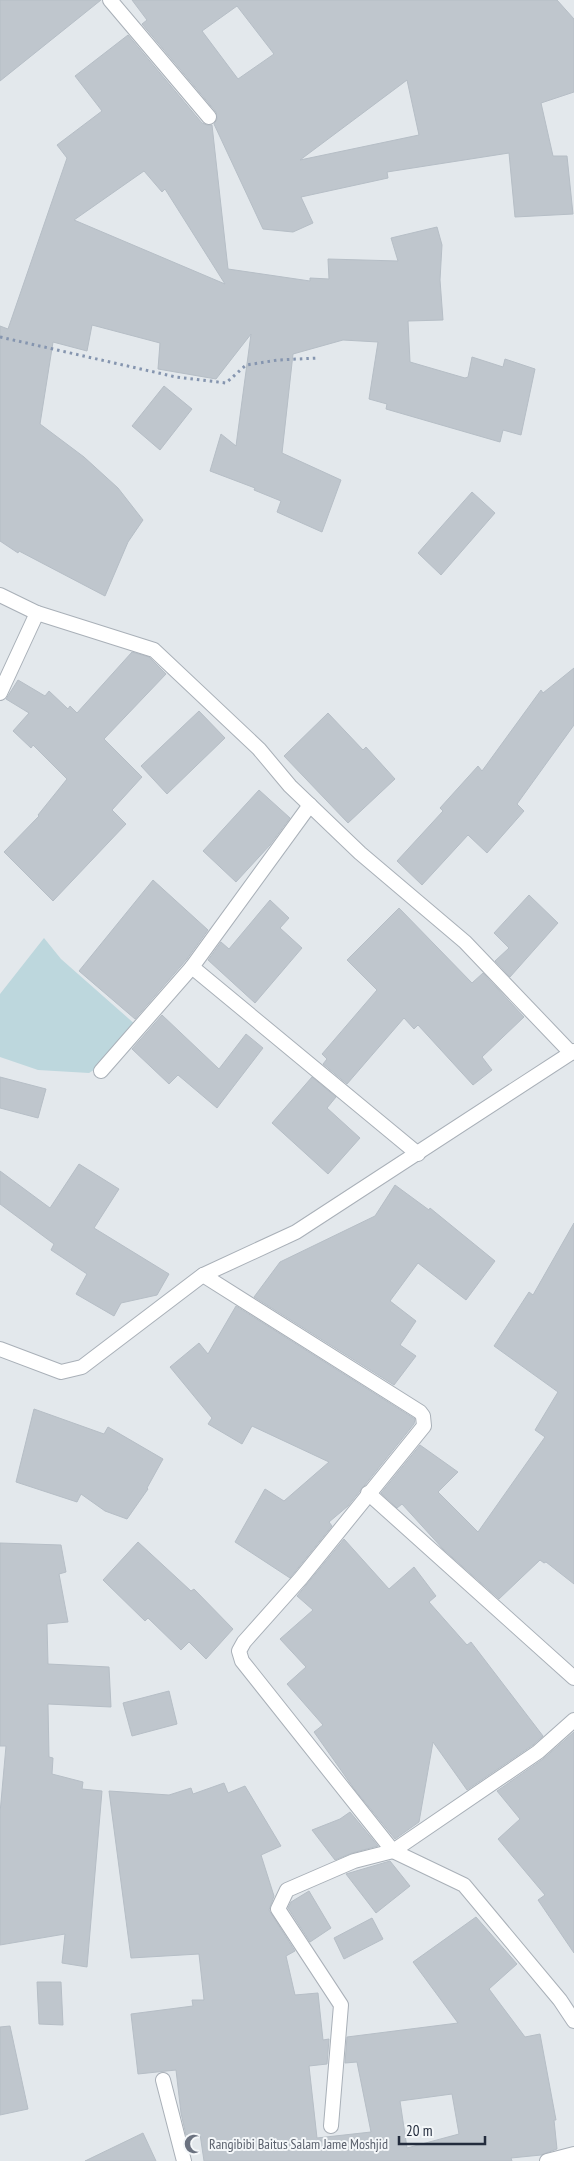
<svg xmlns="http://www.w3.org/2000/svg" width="574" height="2161" viewBox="0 0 574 2161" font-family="'PT Sans Narrow',sans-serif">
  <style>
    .green { fill: #bdd7dd }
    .building { fill: #bfc6cd; stroke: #b6bec6; fill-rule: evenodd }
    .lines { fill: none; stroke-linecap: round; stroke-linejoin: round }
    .minor-casing { stroke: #a9b0b8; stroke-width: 16 }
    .path { stroke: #8595af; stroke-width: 3; stroke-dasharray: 2.5 4; stroke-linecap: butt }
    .minor { stroke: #fff; stroke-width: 14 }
    .labels { text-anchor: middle; stroke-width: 4; stroke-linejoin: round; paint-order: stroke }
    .worship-label { font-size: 14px; fill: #5b616d; stroke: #f4f7f9; text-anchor: start }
  </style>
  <rect width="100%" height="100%" fill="#e3e8ec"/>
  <path class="green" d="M44 938 61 959 137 1026 103 1064 89 1073 38 1070 0 1057V994Z"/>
  <g class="building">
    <path d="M0 0H101L0 81Z"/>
    <path d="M132 0H557L574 19V92L541 103 553 156H567L573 214 515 217 509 153 387 172 388 178 301 197 313 223 293 232 263 229 214 124 217 119 216 112 142 24 147 20ZM237 6 274 54 238 79 202 31ZM407 80 419 135 300 160Z"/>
    <path d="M128 35 202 123 207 125H212L228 269 310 281V278L329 279 328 259 398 261 391 238 437 227 442 245 440 280 443 320 408 321 410 362 465 378 468 377 472 357 503 367 505 359 535 369 521 435 503 430 500 442 386 409 387 404 369 399 378 342 343 340 293 354 282 453 341 480 322 532 277 512 281 501 254 490 255 488 210 471 221 434 236 446 251 334 216 379 158 369 160 343 92 325 87 351 53 342 40 424 84 457 118 488 143 520 128 542 105 596 19 551 18 553 0 541V326L8 329 67 158 57 145 102 111 75 76ZM144 171 162 192 165 189 225 284 74 220Z"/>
    <path d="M164 386 192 409 160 450 132 426Z"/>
    <path d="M472 492 495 513 441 575 418 553Z"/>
    <path d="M132 652 149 657 166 674 104 739 142 777 112 810 126 824 53 901 4 852 39 816 38 815 67 779 33 745 31 748 13 731 29 713 6 699 18 680 45 696 49 691 68 709 70 706 77 713Z"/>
    <path d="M574 668V725L517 804 524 811 487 853 468 835 422 885 397 861 443 811 440 808 478 766 482 771 541 690 543 693Z"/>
    <path d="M199 711 225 738 167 794 141 766Z"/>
    <path d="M328 713 363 750 366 747 395 779 348 823 284 756Z"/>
    <path d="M259 790 290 818 270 845 236 882 203 851Z"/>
    <path d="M153 880 208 930 187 959 135 1019 79 971Z"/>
    <path d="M529 895 558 923 510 977 495 961 509 948 494 933Z"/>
    <path d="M270 900 289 918 280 928 302 948 255 1003 208 960 221 942 229 949Z"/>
    <path d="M399 908 472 983 483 973 524 1017 482 1057 492 1070 473 1085 418 1025 414 1029 404 1018 347 1084 323 1064 327 1059 322 1054 377 990 347 960Z"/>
    <path d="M162 1015 219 1069 246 1034 263 1048 217 1108 178 1075 169 1084 132 1049Z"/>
    <path d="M0 1077 46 1089 38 1118 0 1108Z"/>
    <path d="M312 1077 336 1097 327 1108 360 1138 328 1174 272 1123Z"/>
    <path d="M79 1164 119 1189 94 1228 169 1274 157 1295 121 1303 114 1316 76 1294 87 1274 51 1250 54 1244 0 1204V1171L50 1208Z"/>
    <path d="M395 1185 429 1210 430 1208 495 1261 466 1300 418 1263 390 1301 416 1321 400 1345 416 1356 394 1385 254 1297 280 1262 375 1216Z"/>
    <path d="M574 1223V1584L546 1562 544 1563 540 1560 499 1599 443 1549 402 1504 397 1508 381 1493 420 1445 458 1472 438 1492 478 1532 545 1437 535 1430 558 1392 494 1346 529 1292 533 1295Z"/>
    <path d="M236 1306 415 1419 414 1424 348 1506 329 1522 332 1526 290 1578 235 1542 265 1489 284 1501 329 1462 252 1426 242 1444 208 1424 212 1418 170 1367 199 1343 208 1354Z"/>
    <path d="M34 1409 104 1434 108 1427 163 1459 147 1488 148 1489 127 1519 105 1511 81 1494 77 1502 16 1482Z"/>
    <path d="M344 1539 389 1589 414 1567 436 1596 429 1602 467 1645 471 1642 543 1736 533 1745 467 1790 433 1742 419 1822 395 1839 355 1790 314 1732 323 1725 287 1684 306 1667 280 1639 313 1610 297 1596Z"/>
    <path d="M138 1542 191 1591 194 1589 233 1629 206 1659 189 1642 181 1650 148 1618 145 1621 103 1580Z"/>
    <path d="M0 1543 61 1545 66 1572 59 1574 68 1622 47 1624 48 1664 109 1667 111 1707 48 1704 49 1757 53 1758 52 1774 83 1782 82 1789 102 1791 87 1967 62 1963 65 1934 0 1945V1813L6 1746H0Z"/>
    <path d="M169 1691 177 1724 132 1736 123 1703Z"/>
    <path d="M574 1732V1953L538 1900 545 1895 498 1839 520 1819 497 1791 543 1759Z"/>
    <path d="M224 1783 228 1793 245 1786 281 1846 261 1855 274 1896 269 1910 295 1951 286 1956 295 1995 318 1993 323 2040 329 2039 327 2064 309 2066 317 2138 371 2132 357 2062 345 2063 347 2037 458 2023 413 1962 476 1917 517 1964 489 1989 525 2037 540 2034 556 2120H554L557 2149 541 2155 511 2158 512 2161H204L200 2134 186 2135 181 2113 176 2070 138 2074 131 2014 193 2006 192 2000H204L199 1954 131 1958 109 1791 169 1795 191 1788 193 1794ZM452 2094 459 2134 407 2148 400 2101Z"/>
    <path d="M350 1812 378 1846 352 1853 335 1860 312 1830 340 1819Z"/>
    <path d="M390 1861 410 1886 376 1913 346 1874Z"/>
    <path d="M309 1891 331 1928 310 1942 288 1908 291 1902Z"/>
    <path d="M372 1918 383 1939 344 1959 334 1938Z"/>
    <path d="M37 1982H61L63 2025 39 2024Z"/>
    <path d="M10 2026 28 2109 0 2115V2027Z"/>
    <path d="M143 2133 156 2161H85Z"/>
  </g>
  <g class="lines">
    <defs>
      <g id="minor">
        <path d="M110 0 209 117"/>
        <path d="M0 595 37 613 154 650 259 749 290 786 360 853 465 942 571 1053"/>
        <path d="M0 693 37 613"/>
        <path d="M192 967 418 1154"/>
        <path d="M574 1051 296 1232 203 1275 420 1412 423 1416 424 1426 301 1578 244 1642 239 1651 242 1661 393 1851 464 1885 560 2000 574 2021"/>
        <path d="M101 1071 192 967 310 805"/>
        <path d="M0 1349 61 1372 82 1367 203 1275"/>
        <path d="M368 1493 574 1678"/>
        <path d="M163 2080 184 2161"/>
        <path d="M331 2126 341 2005 278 1909 287 1890 354 1861 393 1851 538 1752 574 1720"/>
        <path d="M547 2161 574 2154"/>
      </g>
    </defs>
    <use href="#minor" class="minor-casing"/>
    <path class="path" d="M0 337 176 377 226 383 246 365 278 360 318 358"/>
    <use href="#minor" class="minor"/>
  </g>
  <defs>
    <symbol id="mosque-bare" viewBox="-9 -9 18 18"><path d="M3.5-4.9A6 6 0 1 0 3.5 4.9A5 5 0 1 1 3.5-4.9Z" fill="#6b7280" stroke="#f4f7f9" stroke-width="2.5" paint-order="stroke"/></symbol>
  </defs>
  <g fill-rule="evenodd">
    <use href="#mosque-bare" x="180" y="2130" width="28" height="28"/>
  </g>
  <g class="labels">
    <g class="worship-label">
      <text x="209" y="2149">Rangibibi Baitus Salam Jame Moshjid</text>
    </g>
  </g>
  <path d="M399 2136v8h86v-8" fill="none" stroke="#232c3d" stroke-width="2.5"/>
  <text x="406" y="2136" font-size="15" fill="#232c3d" stroke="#f4f7f9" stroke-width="4" paint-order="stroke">20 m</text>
</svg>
